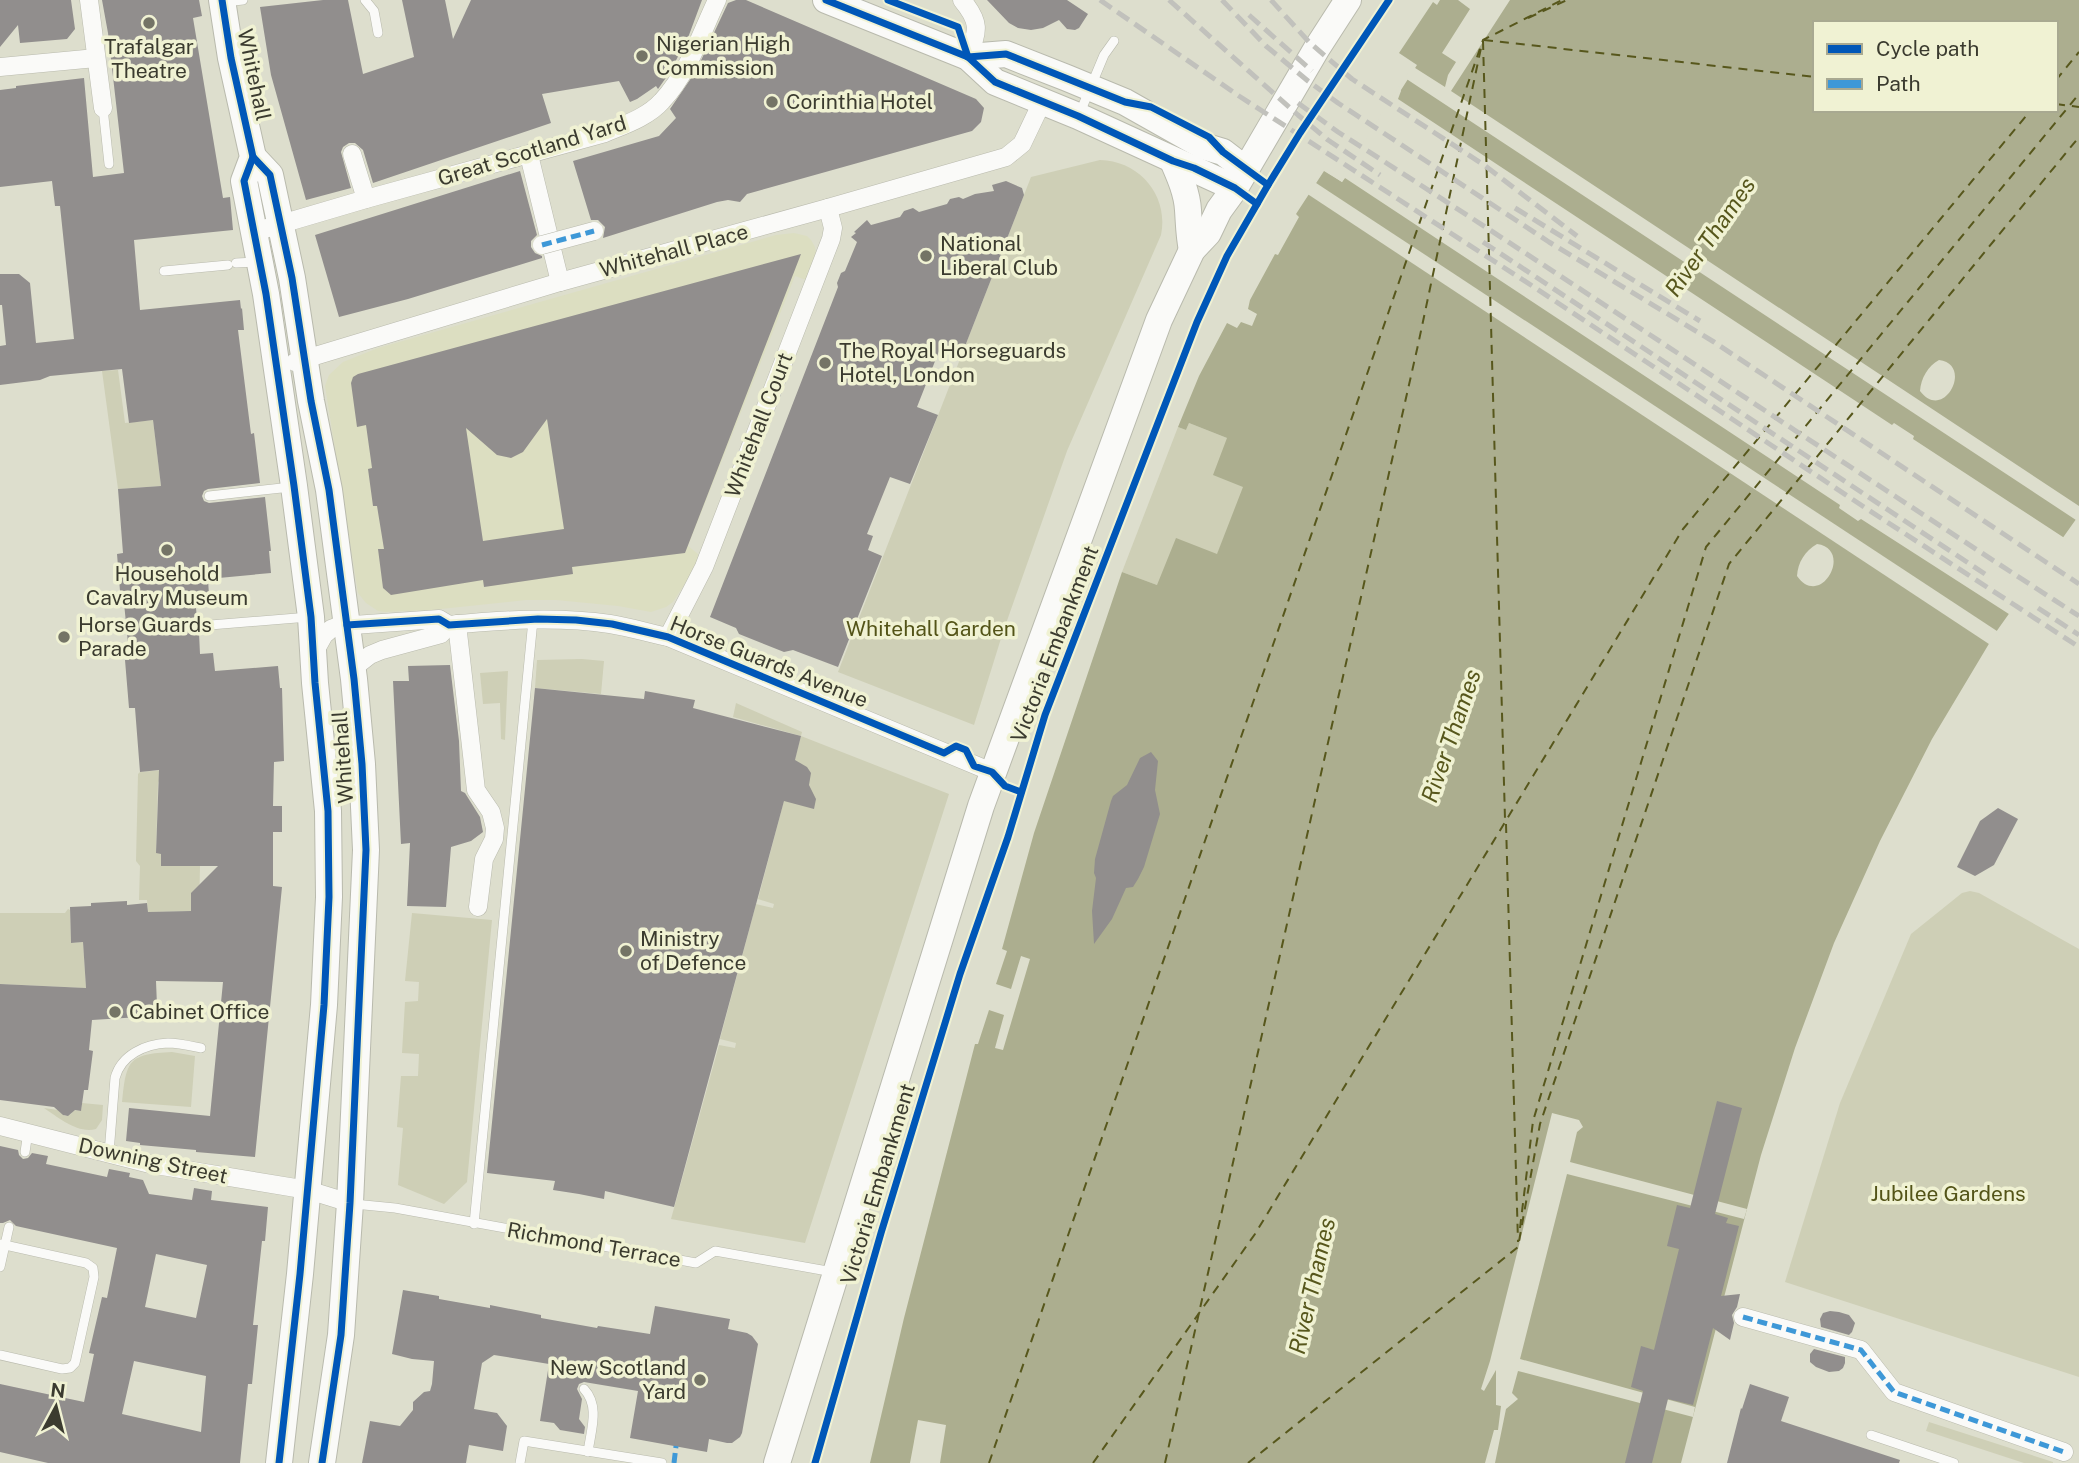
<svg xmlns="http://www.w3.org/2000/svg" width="2079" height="1463" viewBox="0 0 2079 1463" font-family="'Public Sans',sans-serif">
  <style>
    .built { fill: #dcdec1 }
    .green { fill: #cecfb6 }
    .water { fill: #acae8f; fill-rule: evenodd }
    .pier { fill: #dddecd }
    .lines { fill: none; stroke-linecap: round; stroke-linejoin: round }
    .ferry { stroke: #57571c; stroke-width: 2; stroke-dasharray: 9 7; stroke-linecap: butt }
    .building { fill: #918e8d; fill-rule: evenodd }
    .lane-casing { stroke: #b9baad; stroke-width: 10 }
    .street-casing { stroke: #b9baad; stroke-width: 19 }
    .primary-casing { stroke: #b9baad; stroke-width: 28 }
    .lane { stroke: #fafaf8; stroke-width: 9 }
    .street { stroke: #fafaf8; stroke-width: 18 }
    .primary { stroke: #fafaf8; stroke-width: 26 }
    .rail { stroke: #c1c1bc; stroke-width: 5; stroke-dasharray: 14 7; stroke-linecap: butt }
    .street-bridge-casing { stroke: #b9baad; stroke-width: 19; stroke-linecap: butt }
    .street-bridge { stroke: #fafaf8; stroke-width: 18 }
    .quiet { stroke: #3e98d7; stroke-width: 5; stroke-dasharray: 10 5; stroke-linecap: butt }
    .cycleway-casing { stroke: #f0f2d3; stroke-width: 11 }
    .cycleway { stroke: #0057b8; stroke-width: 7 }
    .poi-dot { fill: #747466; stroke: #f0f2d3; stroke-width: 2.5 }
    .labels { text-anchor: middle; stroke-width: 7; stroke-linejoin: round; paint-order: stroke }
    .poi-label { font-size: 21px; fill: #3b3b2f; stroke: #f0f2d3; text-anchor: start }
    .street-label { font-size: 21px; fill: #3b3b2f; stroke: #f0f2d3 }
    .park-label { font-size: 21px; fill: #535418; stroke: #f0f2d3 }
    .water-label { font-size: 23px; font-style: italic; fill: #57571c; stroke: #f0f2d3 }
  </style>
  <rect width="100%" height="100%" fill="#dddecd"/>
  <path class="built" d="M794 233 807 236 811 240 815 247 817 260 809 281 795 276 688 546 698 554 697 565 673 602 666 607 651 612 618 606 556 600H526L431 610 385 612 378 611 366 603 358 593 325 386 329 375 343 362 378 348 776 235Z"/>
  <g class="green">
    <path d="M1100 160C1140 161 1169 196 1161 235L1067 451 1003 632 974 725 838 672 1031 177Z"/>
    <path d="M118 370 125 423 153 420 161 486 118 489 102 371Z"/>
    <path d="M1189 423 1227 438 1244 487 1217 555 1157 585 1122 572 1178 427 1186 430Z"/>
    <path d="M582 659 604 661 601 694 535 688 537 660Z"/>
    <path d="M508 671 505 740 501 739 500 703 483 704 480 673Z"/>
    <path d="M736 703 802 732 801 736 949 794 805 1243 671 1219 719 1045 735 1048 736 1043 720 1039 756 904 773 908 774 904 758 899 801 736 733 717Z"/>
    <path d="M164 770 158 783 156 852 162 854V866H200L199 911 148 912 147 900H139L140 866 136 861 138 774 140 772Z"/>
    <path d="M1970 891 1979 893 2079 949V1377L1785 1282 1840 1103 1911 934 1962 893Z"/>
    <path d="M68 909 70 910 71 943 83 942 86 988 0 984V913H65Z"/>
    <path d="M412 913 492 920 467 1182 444 1204 398 1185 403 1128 397 1127 401 1076H418L419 1054 402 1053 405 1002 418 1001 419 982 405 981Z"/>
    <path d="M172 1052 195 1056 191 1107 122 1102C126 1060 129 1054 172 1052Z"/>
    <path d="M82 1103 103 1105 102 1120 96 1129C78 1134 59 1118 44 1108L58 1110 65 1116 71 1114 73 1110 81 1111Z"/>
    <path d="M1929 1422 2053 1462V1463H2024L1926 1431Z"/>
  </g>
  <path class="water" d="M1440 0H2079V515L1996 632 1932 739 1880 841 1834 943 1795 1048 1761 1155 1681 1463H870L904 1318 975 1044H978L989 1010 1004 1015 995 1048 1003 1050 1030 959 1021 956 1011 989 996 984 1007 951 1002 949 1034 833 1122 572 1157 585 1176 538 1217 554 1243 487 1213 475 1227 438 1189 423 1186 430 1178 427 1199 376 1227 323 1237 328 1241 322 1252 326 1257 314 1248 309 1250 300 1275 254 1278 255 1299 217 1296 214 1324 171 1342 182 1417 65 1399 53 1433 2 1437 5ZM1815 23H2056V110H1815ZM1939 360C1974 364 1944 423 1920 391 1921 378 1928 366 1939 360ZM1817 544C1854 549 1821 610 1797 576 1798 562 1805 551 1817 544Z"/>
  <g class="pier">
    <path d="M1458 0H1510L1451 91 2079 506V522L1405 78 1412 66 1445 87 1448 75 1456 62 1442 53 1470 9Z"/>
    <path d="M1399 86 1401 91 1398 99 1892 425 1894 423 1914 436 1913 439 2066 539 2012 616 1861 519 1858 521 1839 508 1840 505 1345 178 1342 182 1322 169 1326 168 1341 178Z"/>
    <path d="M1313 181 2000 633 1992 646 1306 193Z"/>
    <path d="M1552 1113 1579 1120 1583 1127 1577 1132 1570 1162 1747 1209 1744 1219 1567 1174 1520 1359 1695 1407 1693 1417 1518 1371 1512 1393 1518 1399 1506 1409 1495 1463H1485L1494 1430H1498L1501 1406 1496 1405V1370L1484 1391 1481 1389 1490 1361Z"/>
    <path d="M918 1420 946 1425 940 1463H910Z"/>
  </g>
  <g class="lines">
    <g class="ferry">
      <path d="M1528 18 1567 0"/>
      <path d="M1484 40 1815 77"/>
      <path d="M1483 41 1505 819"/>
      <path d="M2056 80 2079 52"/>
      <path d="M2056 104 2079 107"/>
      <path d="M1506 824 1518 1242"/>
      <path d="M1520 1228 1533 1121 1706 547 2079 94"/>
      <path d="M989 1463 1483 40 1562 0"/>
      <path d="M1093 1463 1255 1234 1683 529 2031 110"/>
      <path d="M1165 1463 1418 345 1481 48"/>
      <path d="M1248 1463 1518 1247 1540 1124 1729 564 2079 137"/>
    </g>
  </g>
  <g class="building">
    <path d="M0 0H71L75 29 67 39 20 43 18 25 0 47Z"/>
    <path d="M102 0H199L202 16 193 18 223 198 230 197 233 230 134 240 140 310 240 300 241 309 242 308 244 330H238L251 434 254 433 260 483 208 489 204 491 202 496 204 501 209 503 265 497 271 551H269L271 573 208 579 209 596 195 597 197 619 194 621 191 626 193 630 199 633 200 654 213 653 215 671 278 666 280 688H282L284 761 274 762 273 806H282V832H273V886L282 887 255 1157 196 1152V1150L140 1145V1143L126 1141 129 1108 210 1116 223 982 156 981 157 1006 140 1007V1017L92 1020 89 1050 93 1051 88 1090H84L81 1111 75 1110 68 1116 63 1115 54 1107 0 1100V984L86 988 83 942 71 943 70 907 91 906V903L127 901V905L147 903 148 912 191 911V893L218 866H161V854L156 853 159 770 140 772 135 708H129L125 660H129L128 643 124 603H121L117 554 123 553 118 489 161 486 153 420 129 423 122 369 50 376 40 380 0 385V346L6 345 2 305H0V274H19L30 283 36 343 74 339 60 206H55L52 181 0 187V90L16 88V86L84 78 93 177 124 173 108 33Z"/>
    <path d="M323 0H348L363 74 414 57 402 0H445L453 39 471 0H702L689 35 670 72 658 89 656 86 637 99 630 102 619 81 542 94 551 123 373 183 363 150 355 143H349L343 147 341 152 351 188 306 200 271 75 260 7Z"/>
    <path d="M736 0H746L976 99 984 108 981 122 972 131 747 194 740 202 728 200 717 202 603 238 605 227 598 220H591L573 161 659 136 676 118 670 109 696 71 728 3Z"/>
    <path d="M987 0H1067L1088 14 1079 28 1075 30 1067 29 1059 20 1043 28 1031 30 1018 28 1009 23Z"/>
    <path d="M520 171 537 235 531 241V247L535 253 542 256V258L408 299 339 317 315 235Z"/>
    <path d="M1006 181 1022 188 1024 195 962 354 941 346 917 407 938 415 910 484 890 477 867 534 873 536 868 550 882 556 838 667 793 650 784 652 739 634 736 628 710 617 838 287 837 283 841 273 845 271 857 242 851 237 856 233 854 232 867 220 871 225 900 217 904 211 913 208 919 212 947 204 950 199 959 197 963 199 975 194 994 191 992 185Z"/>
    <path d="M801 254 685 553 572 567 573 574 484 587 483 580 391 595 383 588 378 549H384L377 506H373L368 469 372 468 366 425 357 427 351 383 353 377 358 374ZM547 419 564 529 483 541 466 428 497 455 511 458 523 452Z"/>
    <path d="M450 665 459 741 461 791 465 793 480 817 483 832 471 841 451 847 446 907 407 906 410 843 401 844 393 681H409L408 666Z"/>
    <path d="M535 688 644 699 645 691 695 700 693 708 801 736 795 760 807 767 811 773 809 785 816 799 814 809 784 801 674 1207 605 1191 604 1199 579 1194 553 1190 555 1181 487 1173Z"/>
    <path d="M1151 752 1158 761 1155 790 1160 814 1144 867 1138 879 1133 887 1126 888 1112 919 1094 944 1092 911 1096 878 1094 873 1095 859 1111 801 1113 796 1127 785 1140 758Z"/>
    <path d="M1998 808 2018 819 1994 865 1975 876 1957 867 1980 821Z"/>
    <path d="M1717 1101 1742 1108 1715 1214 1728 1218 1726 1223 1739 1226 1721 1296 1740 1294 1737 1307 1732 1315 1734 1323 1730 1340 1713 1328 1693 1405 1668 1399 1652 1463H1625L1643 1391 1631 1387 1641 1346 1654 1350 1679 1249 1667 1246 1677 1205 1690 1208Z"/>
    <path d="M0 1146 18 1150 19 1155 23 1159 28 1158 32 1153 48 1156 46 1164 107 1177 109 1169 130 1173 129 1177 143 1180 149 1194 192 1200 194 1188 212 1191 211 1200 268 1207 265 1241H262L253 1325H258L252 1384H248L240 1463H48L0 1452V1384L84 1402 94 1354 89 1353 102 1297 107 1298 117 1248 16 1226 10 1220 3 1223H0ZM156 1254 207 1265 196 1318 145 1307ZM134 1361 206 1376 201 1432 122 1414Z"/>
    <path d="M403 1290 439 1296V1299L490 1308V1305L541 1315V1318L597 1328 598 1326 650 1334 655 1306 730 1319 728 1329 747 1333 752 1336 758 1344 742 1433 740 1437 732 1443H727L709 1439 707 1452 630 1438 638 1391 584 1382 579 1384 577 1389 582 1399 579 1419 585 1427 584 1434 560 1430 554 1423 540 1421 549 1364 494 1355 482 1363 474 1409 497 1413 507 1426 503 1451 469 1445 466 1463H362L370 1421 400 1426 413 1410V1402L424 1392 430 1391 432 1384 434 1361 412 1359 392 1354Z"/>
    <path d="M1830 1311 1839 1312 1849 1315 1855 1323 1852 1332 1849 1335 1821 1327 1820 1319 1823 1313Z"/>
    <path d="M1814 1349 1845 1357V1363L1843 1368 1839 1371 1829 1372 1816 1367 1810 1362V1354Z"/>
    <path d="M1750 1384 1789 1397 1781 1421 1900 1460 1899 1463H1727L1741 1408 1742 1409Z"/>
  </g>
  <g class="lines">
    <defs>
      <g id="lane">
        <path d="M365 0 374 11 378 33"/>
        <path d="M224 2 243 0"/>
        <path d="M103 108 109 164"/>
        <path d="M1079 115 1104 55 1114 41"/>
        <path d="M236 263 258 262"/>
        <path d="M164 271 228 265"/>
        <path d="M209 496 291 487"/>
        <path d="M198 626 309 617"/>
        <path d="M25 1152 28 1132"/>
        <path d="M109 1153 115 1078C121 1055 145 1044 168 1043 178 1043 191 1046 201 1048"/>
        <path d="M354 1204 395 1208 696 1263 715 1251 833 1272"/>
        <path d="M474 1224 533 620"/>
        <path d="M0 1244 86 1263 93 1268 94 1277 75 1363 70 1368 62 1369 0 1355"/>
        <path d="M0 1267 9 1227"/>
        <path d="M584 1389C600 1406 591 1430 588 1452"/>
        <path d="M1871 1435 1954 1463"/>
        <path d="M520 1463 524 1441 662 1463"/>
      </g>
      <g id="street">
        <path d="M89 0 103 108"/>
        <path d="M962 0C981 23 978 30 968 57"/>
        <path d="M0 67 96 58"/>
        <path d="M352 154 366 199"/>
        <path d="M529 155 560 282"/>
        <path d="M254 232 366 199 605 133C624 125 648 117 662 101 688 73 701 34 717 0"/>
        <path d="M295 362 560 282 828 208 1006 157 1022 144 1043 100"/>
        <path d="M457 624 476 790 491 812 495 828 494 839 484 859 478 907"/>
        <path d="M668 637 704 567 831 239 833 228 828 208"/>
        <path d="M314 653 324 635 331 629 339 626 439 619 449 625C502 620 557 616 610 624 629 627 649 633 668 637L992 772"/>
        <path d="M352 669 370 655 382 650 441 634 449 625"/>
        <path d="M0 1126 150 1164 308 1190 350 1203"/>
        <path d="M1743 1317 1861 1350 1894 1392 2064 1452"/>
      </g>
      <g id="primary">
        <path d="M222 0 231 58 253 157 244 181 266 294 294 486 311 617 315 683 328 811 329 897 324 1005 300 1274 279 1463"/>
        <path d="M826 0 968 57 995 82 1078 116 1235 188"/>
        <path d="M968 57 1006 54 1067 78 1125 102 1203 146 1223 152 1245 169"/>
        <path d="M253 157 270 175 292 278 311 401 329 490 354 679 362 764 366 850 350 1203 341 1335 322 1463"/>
        <path d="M1173 161C1180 177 1187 193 1188 210 1189 224 1189 236 1192 250"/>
        <path d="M777 1463 981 806 1159 320 1192 250 1208 233 1219 210 1235 188 1317 48 1348 0"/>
      </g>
    </defs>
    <use href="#lane" class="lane-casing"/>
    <use href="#street" class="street-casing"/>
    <use href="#primary" class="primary-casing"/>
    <use href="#lane" class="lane"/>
    <use href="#street" class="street"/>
    <use href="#primary" class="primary"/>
    <g class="rail">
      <path d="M1100 0 1239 96 1537 289 1864 507 2079 647"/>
      <path d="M1169 0 1298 115 1328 140 1380 175"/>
      <path d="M1222 0 1266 46 1308 81 1338 103 1549 242 1714 342 2079 584"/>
      <path d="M1271 0 1309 42 1352 79 1484 165 1577 236"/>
      <path d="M1249 15 1312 71"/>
      <path d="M1298 103 1338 132C1587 291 1831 456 2079 616"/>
      <path d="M1515 208 1700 321"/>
      <path d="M1483 242 1985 574"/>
      <path d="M2038 608 2079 635"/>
    </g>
    <defs>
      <path id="street-bridge" d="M542 245 594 231"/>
    </defs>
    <use href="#street-bridge" class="street-bridge-casing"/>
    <use href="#street-bridge" class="street-bridge"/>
    <g class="quiet">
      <path d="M542 245 594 231"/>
      <path d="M1743 1317 1861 1350 1894 1392 2064 1452"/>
      <path d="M674 1463 676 1446"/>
    </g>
    <defs>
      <g id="cycleway">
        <path d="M222 0 231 58 253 157 244 181 266 294 294 486 311 617 315 683 328 811 329 897 324 1005 300 1274 279 1463"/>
        <path d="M826 0 968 57 995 82 1078 116 1173 161 1194 168 1235 188 1257 204"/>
        <path d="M888 0 958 27 968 57"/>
        <path d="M968 57 1006 54 1125 102 1151 107 1209 137 1223 152 1268 185"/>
        <path d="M253 157 270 175 292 278 311 401 329 490 354 679 362 764 366 850 350 1203 341 1335 322 1463"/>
        <path d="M347 625 439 619 449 625 538 619 576 620 612 624 668 637 944 753 956 746 966 750 974 766 992 772 1005 786 1021 792"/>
        <path d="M815 1463 881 1233 960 974 1008 837 1045 715 1197 322 1227 256 1268 185 1300 133 1389 0"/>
      </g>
    </defs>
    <use href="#cycleway" class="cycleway-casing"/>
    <use href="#cycleway" class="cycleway"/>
  </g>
  <g class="poi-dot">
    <circle cx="149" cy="23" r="7"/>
    <circle cx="642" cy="56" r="7"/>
    <circle cx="772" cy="102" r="7"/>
    <circle cx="926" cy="256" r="7"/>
    <circle cx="825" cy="363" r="7"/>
    <circle cx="167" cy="550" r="7"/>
    <circle cx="64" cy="637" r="7"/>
    <circle cx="626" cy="951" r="7"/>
    <circle cx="115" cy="1012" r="7"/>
    <circle cx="700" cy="1380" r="7"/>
  </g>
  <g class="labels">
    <g class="poi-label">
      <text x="656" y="51">Nigerian High<tspan x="656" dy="24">Commission</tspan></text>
      <text x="149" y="54" text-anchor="middle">Trafalgar<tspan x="149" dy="24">Theatre</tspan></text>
      <text x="786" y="109">Corinthia Hotel</text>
      <text x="940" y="251">National<tspan x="940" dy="24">Liberal Club</tspan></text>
      <text x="839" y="358">The Royal Horseguards<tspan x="839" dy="24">Hotel, London</tspan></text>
      <text x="167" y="581" text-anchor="middle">Household<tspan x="167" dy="24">Cavalry Museum</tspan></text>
      <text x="78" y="632">Horse Guards<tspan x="78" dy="24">Parade</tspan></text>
      <text x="640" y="946">Ministry<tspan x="640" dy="24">of Defence</tspan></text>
      <text x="129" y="1019">Cabinet Office</text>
      <text x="686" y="1375" text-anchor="end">New Scotland<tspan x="686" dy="24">Yard</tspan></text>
    </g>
    <g class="street-label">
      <text transform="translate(254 75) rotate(78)" y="7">Whitehall</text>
      <text transform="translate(532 151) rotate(-17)" y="7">Great Scotland Yard</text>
      <text transform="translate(674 251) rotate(-15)" y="7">Whitehall Place</text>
      <text transform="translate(759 425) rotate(-69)" y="7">Whitehall Court</text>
      <text transform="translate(1055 644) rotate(-69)" y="7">Victoria Embankment</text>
      <text transform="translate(769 662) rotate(22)" y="7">Horse Guards Avenue</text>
      <text transform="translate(343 757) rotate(-94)" y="7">Whitehall</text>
      <text transform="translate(153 1161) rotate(12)" y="7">Downing Street</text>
      <text transform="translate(878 1184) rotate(-73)" y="7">Victoria Embankment</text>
      <text transform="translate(594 1245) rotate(10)" y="7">Richmond Terrace</text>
    </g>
    <g class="park-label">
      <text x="931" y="636">Whitehall Garden</text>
      <text x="1948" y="1201">Jubilee Gardens</text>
    </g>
    <g class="water-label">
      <text transform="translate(1710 237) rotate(-55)" y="8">River Thames</text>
      <text transform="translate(1451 736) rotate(-71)" y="8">River Thames</text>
      <text transform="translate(1312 1286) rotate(-77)" y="8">River Thames</text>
    </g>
  </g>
  <rect x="1813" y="21" width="245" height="91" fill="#f0f2d3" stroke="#a8a991" stroke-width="2"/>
  <rect x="1827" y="44" width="35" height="10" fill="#0057b8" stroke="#a8a991" stroke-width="2"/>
  <text x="1876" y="56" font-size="21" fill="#3b3b2f">Cycle path</text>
  <rect x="1827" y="79" width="35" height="10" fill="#3e98d7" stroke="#a8a991" stroke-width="2"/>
  <text x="1876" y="91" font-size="21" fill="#3b3b2f">Path</text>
  <g transform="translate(56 1407) rotate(7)" stroke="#f0f2d3" stroke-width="5" paint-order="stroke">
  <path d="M0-5L12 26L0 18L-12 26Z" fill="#3b3b2f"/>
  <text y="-10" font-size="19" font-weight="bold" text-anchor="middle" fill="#3b3b2f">N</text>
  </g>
</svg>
